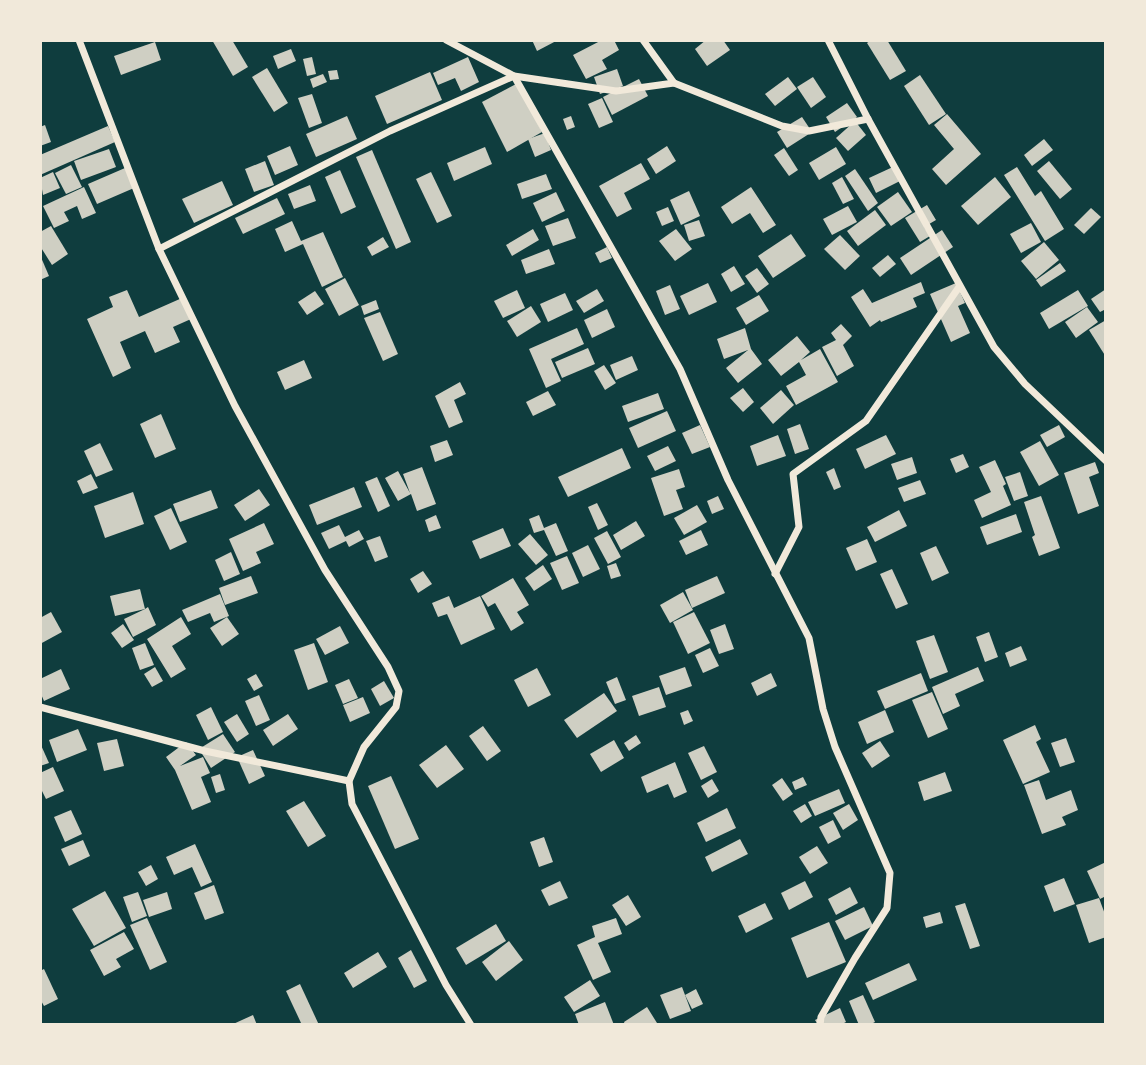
<svg xmlns="http://www.w3.org/2000/svg" width="1146" height="1065" viewBox="0 0 1146 1065" font-family="'Roboto Condensed',sans-serif">
  <style>
    .building { fill: #cfcfc3 }
    .lines { fill: none; stroke-linecap: round; stroke-linejoin: round }
    .minor { stroke: #f1e9da; stroke-width: 7 }
  </style>
  <rect width="100%" height="100%" fill="#0f3d3e"/>
  <g class="building">
    <path d="M212 40H232L248 67 233 76Z"/>
    <path d="M532 40H558L537 51Z"/>
    <path d="M602 40H614L619 50 602 60 607 69 586 79 573 55Z"/>
    <path d="M706 40H723L730 50 707 66 695 49Z"/>
    <path d="M871 40H887L906 71 890 80 867 43Z"/>
    <path d="M155 42 161 60 121 75 114 56Z"/>
    <path d="M291 49 296 61 278 69 273 56Z"/>
    <path d="M312 57 316 74 307 76 303 59Z"/>
    <path d="M468 57 479 82 461 91 455 78 438 85 433 73Z"/>
    <path d="M267 68 288 103 274 112 252 77Z"/>
    <path d="M617 69 623 86 600 94 594 77Z"/>
    <path d="M337 70 339 79 330 80 328 71Z"/>
    <path d="M430 72 442 100 387 124 375 96Z"/>
    <path d="M323 74 327 82 313 88 310 79Z"/>
    <path d="M920 75 946 114 929 125 904 86Z"/>
    <path d="M788 77 797 89 775 106 765 94Z"/>
    <path d="M813 77 826 97 811 108 797 87Z"/>
    <path d="M639 79 648 96 612 115 603 97Z"/>
    <path d="M518 83 542 132 507 152 482 102Z"/>
    <path d="M312 94 322 123 309 128 298 98Z"/>
    <path d="M602 98 613 122 599 128 588 104Z"/>
    <path d="M847 103 857 117 835 132 826 117Z"/>
    <path d="M947 114 981 154 946 185 932 169 954 149 934 125Z"/>
    <path d="M347 116 357 139 316 157 306 134Z"/>
    <path d="M571 116 575 127 567 130 563 119Z"/>
    <path d="M802 117 812 132 787 148 777 132Z"/>
    <path d="M855 121 866 135 848 151 836 138Z"/>
    <path d="M45 125 51 142 40 146V127Z"/>
    <path d="M108 126 115 142 40 175V155Z"/>
    <path d="M545 133 551 150 535 157 528 139Z"/>
    <path d="M1044 139 1053 150 1032 166 1024 155Z"/>
    <path d="M290 146 298 165 275 175 267 156Z"/>
    <path d="M667 146 676 161 656 174 647 159Z"/>
    <path d="M485 147 492 164 454 181 447 163Z"/>
    <path d="M836 147 846 164 819 180 809 163Z"/>
    <path d="M784 148 798 170 789 176 774 155Z"/>
    <path d="M109 149 116 167 81 180 74 161Z"/>
    <path d="M372 150 411 242 396 249 356 157Z"/>
    <path d="M265 161 274 185 254 192 245 169Z"/>
    <path d="M1049 161 1072 189 1060 199 1037 171Z"/>
    <path d="M641 163 650 179 624 193 632 209 617 217 599 186Z"/>
    <path d="M71 165 82 187 66 194 55 173Z"/>
    <path d="M895 166 902 180 876 193 869 178Z"/>
    <path d="M1017 167 1035 196 1041 191 1064 229 1045 241 1004 175Z"/>
    <path d="M125 168 134 188 97 204 88 184Z"/>
    <path d="M855 169 878 203 868 211 845 176Z"/>
    <path d="M340 170 356 207 341 214 325 177Z"/>
    <path d="M53 172 60 188 43 195 40 178Z"/>
    <path d="M431 172 452 216 437 223 416 179Z"/>
    <path d="M546 174 552 189 522 199 517 184Z"/>
    <path d="M842 177 854 199 843 204 832 183Z"/>
    <path d="M995 177 1011 197 978 225 961 206Z"/>
    <path d="M222 181 233 205 194 223 182 199Z"/>
    <path d="M310 185 316 201 294 209 288 194Z"/>
    <path d="M84 187 96 213 82 219 77 206 64 212 69 221 54 228 43 206Z"/>
    <path d="M751 187 776 225 763 233 750 213 732 224 721 207Z"/>
    <path d="M689 191 700 216 681 225 670 200Z"/>
    <path d="M556 192 565 211 542 222 533 203Z"/>
    <path d="M898 192 912 212 891 226 877 207Z"/>
    <path d="M277 198 285 214 243 234 235 218Z"/>
    <path d="M927 205 936 220 924 227 930 236 920 242 905 218Z"/>
    <path d="M848 206 857 222 832 235 823 219Z"/>
    <path d="M668 207 674 221 662 226 656 212Z"/>
    <path d="M1091 208 1101 217 1084 234 1074 225Z"/>
    <path d="M875 210 886 225 858 246 847 231Z"/>
    <path d="M568 218 576 238 553 246 545 226Z"/>
    <path d="M699 220 705 236 689 241 684 225Z"/>
    <path d="M292 221 301 241 323 232 343 277 322 287 303 244 285 252 275 229Z"/>
    <path d="M1031 223 1041 242 1021 253 1010 234Z"/>
    <path d="M51 226 68 254 52 265 40 246V232Z"/>
    <path d="M533 229 539 240 512 256 506 245Z"/>
    <path d="M676 229 692 249 675 261 659 241Z"/>
    <path d="M942 230 953 247 911 275 900 258Z"/>
    <path d="M791 234 806 256 773 278 758 256Z"/>
    <path d="M840 235 860 256 845 270 824 249Z"/>
    <path d="M383 237 389 247 372 256 367 247Z"/>
    <path d="M1044 242 1059 260 1036 279 1021 261Z"/>
    <path d="M607 247 612 258 600 263 595 253Z"/>
    <path d="M549 249 555 264 526 274 521 260Z"/>
    <path d="M40 255 49 276 40 280Z"/>
    <path d="M888 255 896 264 880 277 872 268Z"/>
    <path d="M1060 263 1066 271 1041 287 1036 280Z"/>
    <path d="M734 266 745 284 731 292 721 274Z"/>
    <path d="M757 268 769 284 757 293 745 276Z"/>
    <path d="M345 278 359 305 339 316 325 289Z"/>
    <path d="M921 282 925 293 913 298 917 307 881 322 880 320 870 327 851 297 863 289 872 303Z"/>
    <path d="M708 283 717 302 689 315 680 296Z"/>
    <path d="M956 283 965 303 958 306 970 333 951 342 930 294Z"/>
    <path d="M670 285 680 309 665 315 656 291Z"/>
    <path d="M597 289 604 301 584 313 576 301Z"/>
    <path d="M1106 289V309L1100 312 1091 299Z"/>
    <path d="M127 290 139 317 182 298 191 319 173 327 180 342 155 353 145 331 120 342 131 368 113 377 87 319 113 307 109 297Z"/>
    <path d="M517 290 525 308 503 318 494 301Z"/>
    <path d="M1078 290 1088 306 1049 329 1040 313Z"/>
    <path d="M315 291 324 304 307 315 298 302Z"/>
    <path d="M565 293 573 310 548 322 540 304Z"/>
    <path d="M759 295 769 311 746 325 736 308Z"/>
    <path d="M376 300 379 309 364 315 361 306Z"/>
    <path d="M531 306 541 322 517 337 507 321Z"/>
    <path d="M1087 307 1098 322 1076 338 1065 322Z"/>
    <path d="M607 309 615 327 592 338 584 320Z"/>
    <path d="M380 312 398 354 383 361 364 318Z"/>
    <path d="M1106 320V357L1089 330Z"/>
    <path d="M841 324 852 336 843 345 854 366 837 376 822 347 836 340 831 333Z"/>
    <path d="M577 328 584 344 551 359 561 381 546 388 529 349Z"/>
    <path d="M745 328 751 349 762 364 738 383 726 368 748 350 724 359 717 339Z"/>
    <path d="M797 336 810 352 801 360 820 349 838 382 796 405 786 386 806 375 799 362 781 376 768 360Z"/>
    <path d="M588 348 595 364 562 378 555 362Z"/>
    <path d="M632 356 638 370 616 380 610 365Z"/>
    <path d="M304 360 312 378 285 390 277 372Z"/>
    <path d="M604 365 616 383 605 390 594 371Z"/>
    <path d="M460 382 466 394 454 400 463 422 449 428 435 396Z"/>
    <path d="M743 388 754 402 743 412 730 398Z"/>
    <path d="M781 390 794 405 773 424 760 408Z"/>
    <path d="M548 391 556 405 533 416 526 402Z"/>
    <path d="M658 393 664 409 628 422 622 406Z"/>
    <path d="M667 411 676 431 638 448 629 428Z"/>
    <path d="M161 414 176 449 155 458 140 424Z"/>
    <path d="M800 424 809 449 795 454 787 429Z"/>
    <path d="M700 425 710 447 692 454 682 433Z"/>
    <path d="M1059 425 1065 437 1047 447 1040 435Z"/>
    <path d="M778 435 786 456 757 466 750 446Z"/>
    <path d="M886 435 896 454 865 469 856 449Z"/>
    <path d="M447 440 453 455 435 462 430 446Z"/>
    <path d="M1040 441 1059 475 1039 486 1020 452Z"/>
    <path d="M100 443 113 470 96 477 84 451Z"/>
    <path d="M668 446 676 461 655 471 647 456Z"/>
    <path d="M622 448 631 468 568 497 558 477Z"/>
    <path d="M963 454 969 467 956 473 950 459Z"/>
    <path d="M912 457 917 473 897 480 891 464Z"/>
    <path d="M995 460 1006 484 1003 486 1011 505 982 518 974 500 991 492 979 467Z"/>
    <path d="M1095 462 1099 473 1089 477 1099 506 1078 514 1064 473Z"/>
    <path d="M422 467 436 504 417 511 411 494 398 501 385 478 398 471 410 493 403 474Z"/>
    <path d="M834 468 841 487 834 490 826 472Z"/>
    <path d="M679 469 685 487 676 490 683 509 664 516 651 478Z"/>
    <path d="M1020 472 1028 496 1014 501 1005 477Z"/>
    <path d="M91 474 98 488 83 494 77 481Z"/>
    <path d="M377 477 390 506 378 512 365 482Z"/>
    <path d="M920 480 926 494 904 502 898 488Z"/>
    <path d="M354 487 362 507 317 525 309 505Z"/>
    <path d="M259 489 270 505 245 521 234 505Z"/>
    <path d="M211 490 218 508 180 522 173 504Z"/>
    <path d="M133 492 144 524 105 538 94 506Z"/>
    <path d="M718 496 724 509 712 514 707 501Z"/>
    <path d="M1041 496 1060 548 1039 556 1032 537 1035 535 1024 502Z"/>
    <path d="M597 503 608 525 598 530 588 507Z"/>
    <path d="M697 505 707 522 684 535 674 518Z"/>
    <path d="M171 508 187 542 170 550 154 516Z"/>
    <path d="M899 510 907 526 875 542 867 527Z"/>
    <path d="M1016 514 1022 532 987 545 980 527Z"/>
    <path d="M436 515 441 528 429 532 425 520Z"/>
    <path d="M539 515 544 528 556 523 568 551 556 556 544 530 534 533 529 519Z"/>
    <path d="M636 521 645 536 621 550 613 535Z"/>
    <path d="M264 523 274 544 256 552 261 563 243 571 229 539Z"/>
    <path d="M339 525 345 537 359 530 364 539 349 547 346 541 329 549 321 533Z"/>
    <path d="M503 528 511 546 480 559 472 541Z"/>
    <path d="M701 530 708 545 686 555 679 541Z"/>
    <path d="M607 531 621 557 608 564 594 538Z"/>
    <path d="M530 534 548 555 536 565 518 544Z"/>
    <path d="M380 536 388 557 375 562 366 541Z"/>
    <path d="M867 539 877 562 856 571 846 548Z"/>
    <path d="M588 545 600 569 583 577 572 553Z"/>
    <path d="M936 546 949 573 932 581 920 553Z"/>
    <path d="M231 552 240 574 224 581 215 560Z"/>
    <path d="M567 556 579 583 562 590 550 563Z"/>
    <path d="M616 563 621 576 611 579 607 566Z"/>
    <path d="M543 565 552 579 534 591 525 578Z"/>
    <path d="M892 569 908 604 896 609 880 574Z"/>
    <path d="M423 571 432 584 418 593 410 579Z"/>
    <path d="M251 576 258 593 225 605 219 588Z"/>
    <path d="M717 576 725 593 692 608 685 590Z"/>
    <path d="M513 578 529 605 517 612 524 623 511 631 495 603 488 607 481 596Z"/>
    <path d="M140 589 145 609 148 607 156 625 133 637 124 619 145 609 115 616 110 596Z"/>
    <path d="M683 592 693 610 670 623 660 605Z"/>
    <path d="M220 594 229 616 214 622 210 613 188 622 182 610Z"/>
    <path d="M449 596 454 608 480 596 495 629 461 645 447 614 438 617 432 603Z"/>
    <path d="M51 612 62 632 40 644V618Z"/>
    <path d="M694 612 710 643 688 654 673 622Z"/>
    <path d="M181 617 191 634 172 646 186 669 171 678 147 639Z"/>
    <path d="M227 617 239 634 222 646 210 628Z"/>
    <path d="M123 624 134 640 122 648 111 633Z"/>
    <path d="M725 624 734 649 719 654 710 630Z"/>
    <path d="M340 626 349 643 325 655 316 639Z"/>
    <path d="M989 632 998 657 985 662 976 637Z"/>
    <path d="M934 635 948 672 930 679 916 641Z"/>
    <path d="M145 643 154 665 140 670 132 648Z"/>
    <path d="M314 643 328 682 308 690 294 650Z"/>
    <path d="M1021 646 1027 660 1010 667 1005 653Z"/>
    <path d="M710 648 719 666 703 673 695 655Z"/>
    <path d="M155 667 163 681 152 687 144 674Z"/>
    <path d="M685 667 692 686 666 695 659 676Z"/>
    <path d="M978 667 984 681 955 694 960 706 943 714 932 687Z"/>
    <path d="M537 668 551 695 528 707 514 680Z"/>
    <path d="M61 669 70 689 44 701 40 692V679Z"/>
    <path d="M771 673 777 686 757 696 751 683Z"/>
    <path d="M921 673 928 691 885 709 877 691Z"/>
    <path d="M256 674 263 686 254 691 247 679Z"/>
    <path d="M617 677 626 700 615 704 606 682Z"/>
    <path d="M349 679 358 698 343 704 335 685Z"/>
    <path d="M384 681 394 698 380 706 371 689Z"/>
    <path d="M659 687 666 707 639 716 632 696Z"/>
    <path d="M932 692 948 729 928 738 912 700Z"/>
    <path d="M604 693 617 711 577 738 564 720Z"/>
    <path d="M259 695 270 720 256 726 245 701Z"/>
    <path d="M363 697 370 713 350 722 343 705Z"/>
    <path d="M211 707 223 732 208 740 196 715Z"/>
    <path d="M688 710 693 721 684 725 680 713Z"/>
    <path d="M885 710 894 732 867 744 858 722Z"/>
    <path d="M237 714 249 734 237 742 224 722Z"/>
    <path d="M288 714 298 729 273 746 263 730Z"/>
    <path d="M1035 725 1041 739 1036 742 1050 772 1023 784 1003 740Z"/>
    <path d="M483 726 501 751 487 761 469 736Z"/>
    <path d="M78 729 87 750 57 762 49 740Z"/>
    <path d="M223 734 235 752 211 768 199 749Z"/>
    <path d="M636 735 641 743 629 751 624 743Z"/>
    <path d="M1066 738 1075 762 1060 767 1051 743Z"/>
    <path d="M117 739 124 766 104 771 97 743Z"/>
    <path d="M614 740 624 758 601 772 590 754Z"/>
    <path d="M880 741 890 756 872 768 862 753Z"/>
    <path d="M186 742 196 755 180 766 203 757 210 773 201 777 211 802 192 810 175 770 166 757Z"/>
    <path d="M40 743 49 763 40 766Z"/>
    <path d="M446 745 464 769 437 788 419 765Z"/>
    <path d="M704 746 717 772 701 780 688 753Z"/>
    <path d="M253 750 265 776 249 784 237 757Z"/>
    <path d="M675 762 687 792 674 798 668 784 647 793 641 777Z"/>
    <path d="M53 767 64 791 46 799 40 787V773Z"/>
    <path d="M945 772 952 791 924 801 918 782Z"/>
    <path d="M220 774 225 790 216 793 211 777Z"/>
    <path d="M391 776 419 839 395 849 368 786Z"/>
    <path d="M803 777 807 785 795 790 792 782Z"/>
    <path d="M782 778 793 794 783 801 772 785Z"/>
    <path d="M712 779 719 791 708 798 701 786Z"/>
    <path d="M1039 780 1046 800 1071 790 1078 810 1062 817 1066 825 1042 834 1024 785Z"/>
    <path d="M839 789 845 803 815 816 808 802Z"/>
    <path d="M304 801 326 836 308 847 286 811Z"/>
    <path d="M805 804 812 816 801 823 793 811Z"/>
    <path d="M849 804 858 820 843 830 833 813Z"/>
    <path d="M727 808 736 828 706 842 697 823Z"/>
    <path d="M71 810 82 834 65 842 54 817Z"/>
    <path d="M833 820 841 837 828 844 819 827Z"/>
    <path d="M544 837 553 862 539 867 530 842Z"/>
    <path d="M740 839 748 854 712 872 705 857Z"/>
    <path d="M83 840 90 856 69 866 61 849Z"/>
    <path d="M195 844 212 882 201 887 192 867 174 875 166 857Z"/>
    <path d="M817 846 828 863 810 874 799 857Z"/>
    <path d="M1106 862V896L1100 899 1087 871Z"/>
    <path d="M151 865 158 879 146 886 138 872Z"/>
    <path d="M1064 878 1075 904 1054 912 1044 886Z"/>
    <path d="M560 881 568 898 549 906 541 890Z"/>
    <path d="M805 881 813 897 789 910 781 893Z"/>
    <path d="M214 885 224 913 205 920 194 893Z"/>
    <path d="M850 887 858 903 836 915 828 899Z"/>
    <path d="M105 891 126 928 94 946 72 909Z"/>
    <path d="M138 892 147 916 132 922 123 897Z"/>
    <path d="M167 892 172 909 149 917 143 900Z"/>
    <path d="M628 895 641 917 626 926 612 905Z"/>
    <path d="M1099 898 1106 917V937L1089 943 1076 905Z"/>
    <path d="M765 903 773 919 746 933 738 916Z"/>
    <path d="M965 903 980 946 970 949 955 906Z"/>
    <path d="M864 907 873 926 845 940 835 921Z"/>
    <path d="M940 912 943 923 926 928 923 917Z"/>
    <path d="M147 918 167 962 150 970 130 925Z"/>
    <path d="M616 918 622 934 598 943 611 972 593 980 577 945 595 937 592 926Z"/>
    <path d="M829 922 846 962 807 978 791 938Z"/>
    <path d="M496 924 506 941 466 965 456 948Z"/>
    <path d="M124 932 134 949 116 959 121 967 104 976 90 950Z"/>
    <path d="M509 941 523 960 496 981 482 962Z"/>
    <path d="M411 950 427 981 414 988 398 958Z"/>
    <path d="M378 952 387 967 353 988 344 973Z"/>
    <path d="M909 963 917 980 873 1000 865 983Z"/>
    <path d="M44 969 58 999 44 1006 40 999V971Z"/>
    <path d="M590 980 600 996 574 1012 564 997Z"/>
    <path d="M300 984 319 1025H302L286 991Z"/>
    <path d="M682 987 691 1011 670 1019 660 995Z"/>
    <path d="M696 989 703 1004 692 1009 685 995Z"/>
    <path d="M863 995 875 1022 869 1025H859L849 1001Z"/>
    <path d="M605 1002 614 1025H579L575 1014Z"/>
    <path d="M647 1007 657 1023 654 1025H625L624 1022Z"/>
    <path d="M840 1008 846 1022 840 1025H818L815 1020Z"/>
    <path d="M253 1015 257 1025H231Z"/>
  </g>
  <g class="lines">
    <g class="minor">
      <path d="M79 40 159 249 235 406 325 570 388 667 399 691 396 707 364 747 349 781 352 804 446 985 471 1025"/>
      <path d="M446 40 514 76 680 369 728 480 809 638 823 709 835 747 890 873 887 908 855 958 821 1017 820 1025"/>
      <path d="M643 40 674 83 782 126 809 131 868 119"/>
      <path d="M828 40 868 119 994 347 1025 384 1106 461"/>
      <path d="M159 249 390 131 514 76 616 91 674 83"/>
      <path d="M775 574 799 527 793 474 866 421 959 287"/>
      <path d="M40 707 205 751 349 781"/>
    </g>
  </g>
  <rect width="1146" height="1065" fill="none" stroke="#f1e9da" stroke-width="84"/>
</svg>
